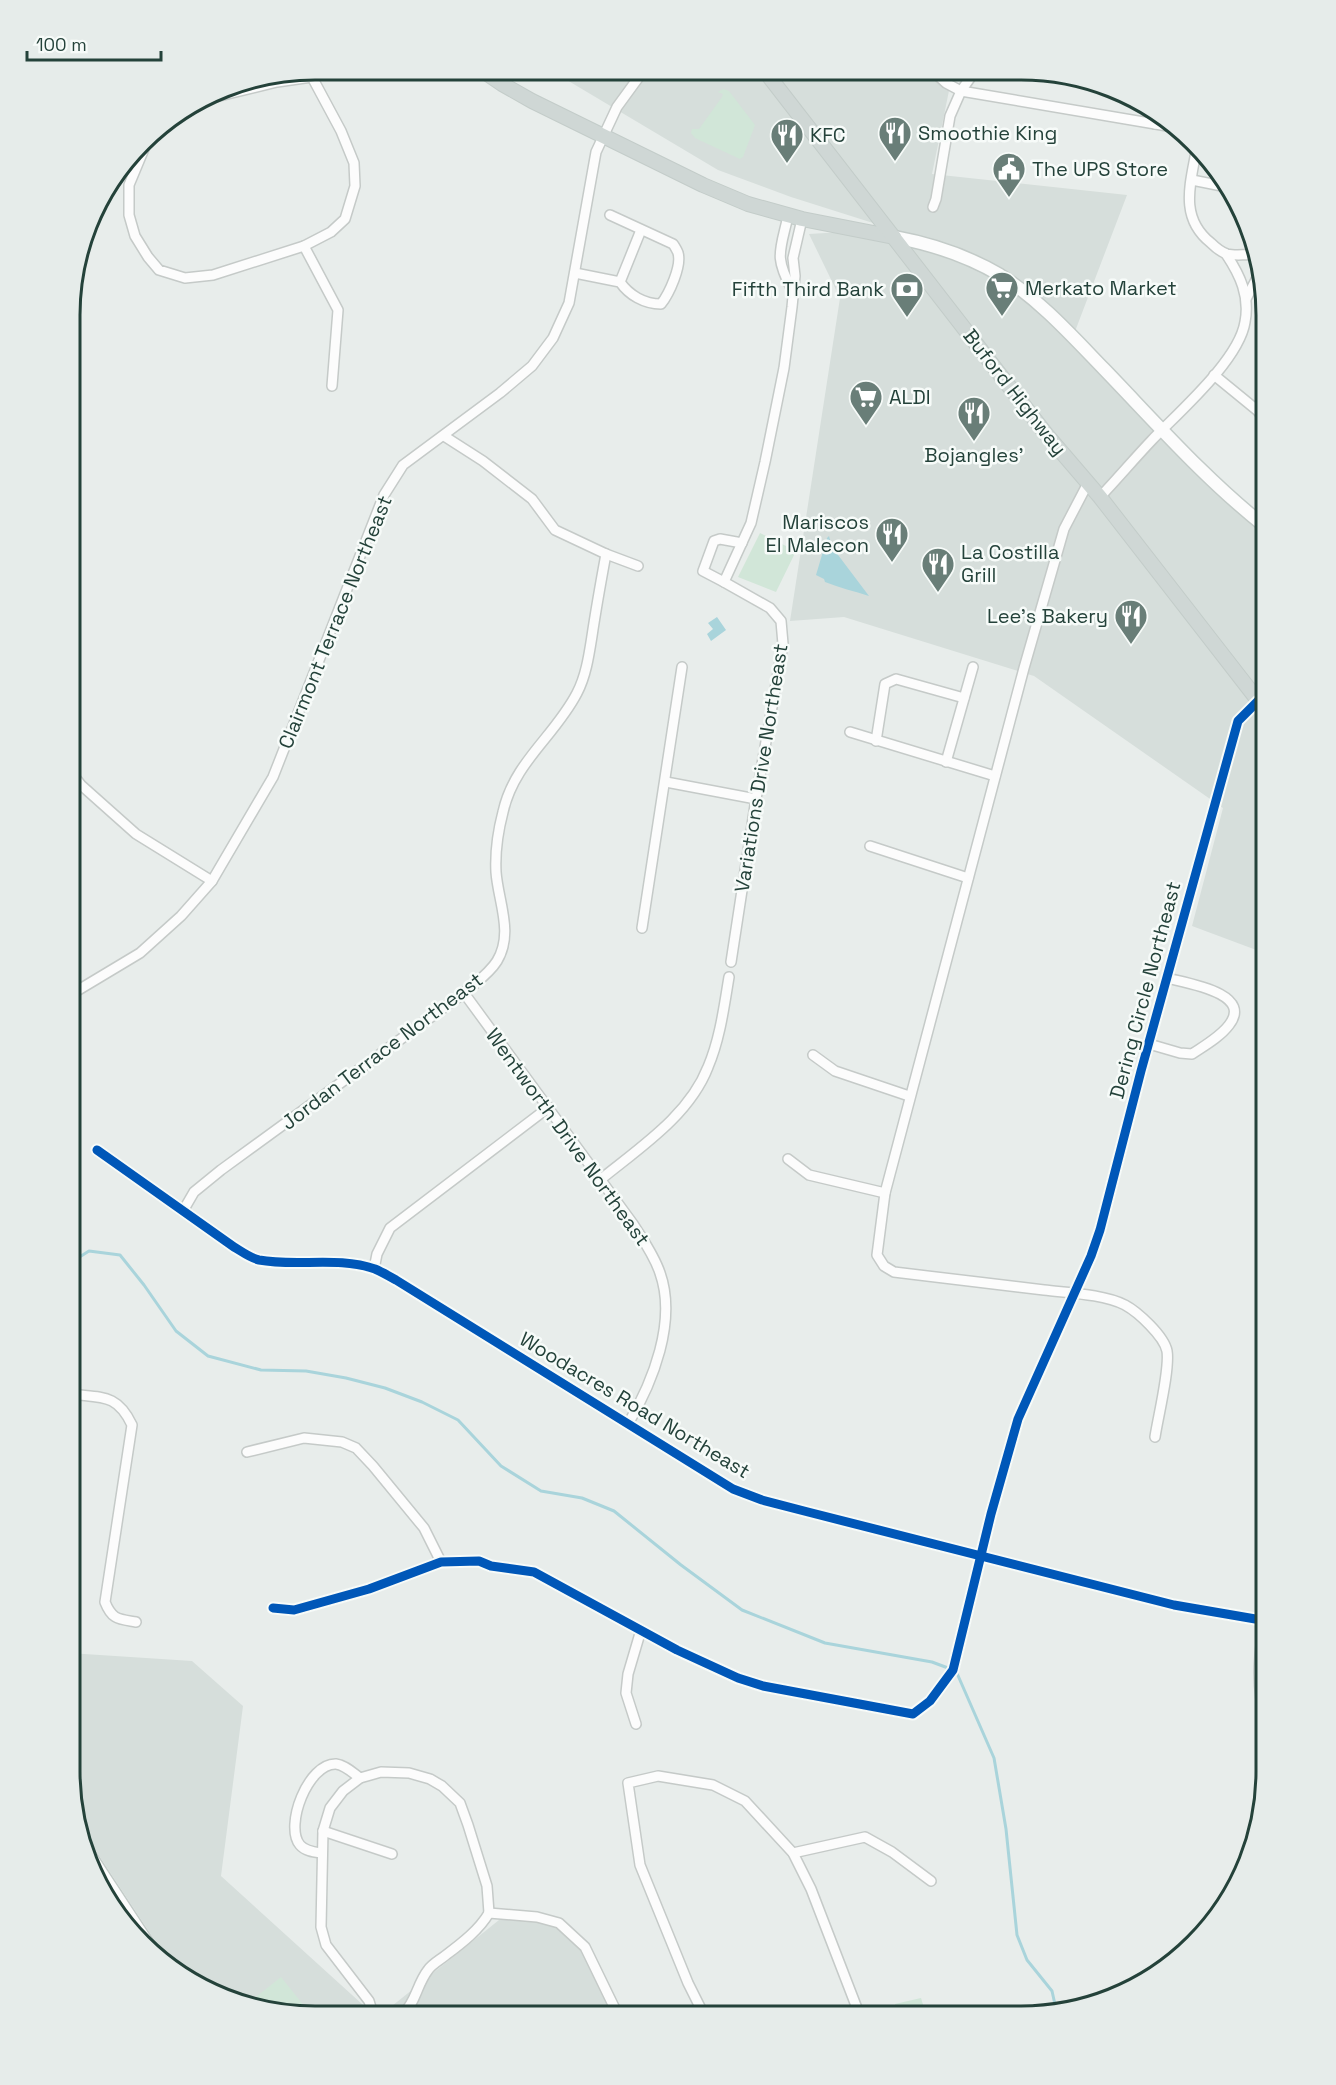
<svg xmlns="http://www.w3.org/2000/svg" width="1336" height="2085" viewBox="0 0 1336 2085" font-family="'Space Grotesk',sans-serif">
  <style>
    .built { fill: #d6dedb }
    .green { fill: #d1e6d8 }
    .water { fill: #a9d4db }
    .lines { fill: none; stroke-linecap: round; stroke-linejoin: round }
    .stream { stroke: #a9d4db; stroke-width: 3 }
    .minor-casing { stroke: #c5cac8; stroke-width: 12 }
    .secondary-casing { stroke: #c3cbc8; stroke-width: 15 }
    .primary-casing { stroke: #c3ccc9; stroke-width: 16 }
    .minor { stroke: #fcfcfc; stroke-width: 9 }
    .secondary { stroke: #fcfcfc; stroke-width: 12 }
    .primary { stroke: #cfd7d5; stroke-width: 14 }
    .cycleway-casing { stroke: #f7fbf9; stroke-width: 13 }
    .cycleway { stroke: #0057b8; stroke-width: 9 }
    .labels { text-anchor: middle; stroke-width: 5; stroke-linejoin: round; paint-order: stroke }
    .poi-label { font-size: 20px; fill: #24423a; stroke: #f7fbf9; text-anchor: start }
    .street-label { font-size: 20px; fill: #24423a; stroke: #f7fbf9 }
    .rim { fill: none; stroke: #24423a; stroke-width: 3 }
  </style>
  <rect width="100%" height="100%" fill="#e8edeb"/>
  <g class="built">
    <path d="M550 70 953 71 932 174 1127 195 1074 334 1166 430 1267 527V954L1192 926 1223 808 1034 676 844 617 790 621 840 298 809 234 892 229 791 197 718 170Z"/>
    <path d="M69 1653 192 1661 243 1706 221 1876 373 2014H283L221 1997 175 1971 81 1828 69 1770Z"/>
    <path d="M520 1918 565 1925 595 1960 625 2015 382 2014 499 1920Z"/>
  </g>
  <g class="green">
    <path d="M723 89 729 91 755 125 743 157 740 159 695 138 691 133 692 129H699L722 97 723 94 718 92Z"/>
    <path d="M760 533 796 551 776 592 738 577Z"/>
    <path d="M281 1977 309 2012 307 2014H283L247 2004Z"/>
    <path d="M921 1998 924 2008 898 2015 895 2004Z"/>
  </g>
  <g class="water">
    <path d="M829 536 832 547 869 596C854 591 840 588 825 582L824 579 816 575 827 538Z"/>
    <path d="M717 617 726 630 711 641 707 634 713 629 708 623Z"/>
  </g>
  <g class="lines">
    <path class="stream" d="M70 1263 89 1251 120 1255 144 1285 176 1331 208 1356 261 1370 306 1371 346 1378 385 1388 422 1402 458 1420 501 1466 541 1491 582 1498 614 1511 681 1565 742 1610 825 1643 932 1662 956 1671 994 1758 1006 1829 1017 1935 1027 1960 1052 1991 1056 2009"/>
    <defs>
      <g id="minor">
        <path d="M933 71 946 83 961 91 1179 128"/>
        <path d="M312 77 341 131 354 163 355 186 345 219 331 232 304 246 213 275 185 278 159 270 148 257 135 236 129 215V185L149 137 176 118 211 98 277 82Z"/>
        <path d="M312 77 328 69"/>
        <path d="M1155 124 1156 112"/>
        <path d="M1197 146C1191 182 1178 217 1211 243 1215 247 1221 252 1227 254 1235 256 1246 254 1255 255"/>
        <path d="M1192 180 1222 186 1227 184"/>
        <path d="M933 207 936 199 950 116 961 91 975 71"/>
        <path d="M788 216C780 252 774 256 792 290"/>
        <path d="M304 246 338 310 332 386"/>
        <path d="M575 273 620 282C629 295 644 304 661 304 669 294 682 266 678 253 678 252 674 245 673 244L610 215"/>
        <path d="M620 282 641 230"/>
        <path d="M1246 299 1259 274"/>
        <path d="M1214 375 1258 411 1267 405"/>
        <path d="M1258 411 1266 423"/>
        <path d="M444 436 483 461 532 499 555 530 606 554 638 566"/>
        <path d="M1088 483 1064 529 1024 668 885 1193 877 1255 884 1266 894 1272C944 1278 994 1284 1044 1290 1068 1293 1103 1294 1125 1305 1138 1312 1164 1336 1167 1351 1170 1369 1158 1417 1155 1437"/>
        <path d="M1100 497C1118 478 1134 459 1152 440 1179 412 1239 360 1245 322 1250 296 1240 275 1226 254"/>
        <path d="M724 582 703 571 714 541 720 539 742 543"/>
        <path d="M850 732 995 776"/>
        <path d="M876 741 885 684 896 679 964 698"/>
        <path d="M946 762 973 667"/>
        <path d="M70 771 81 785 136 834 212 881"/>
        <path d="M666 782 756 799"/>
        <path d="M870 846 968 878"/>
        <path d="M642 928 682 667"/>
        <path d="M731 962 756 799 783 644 781 621 770 608 724 582 751 523 765 462 784 368 792 307 795 276 793 258 802 219"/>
        <path d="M464 993 633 1224C643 1240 654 1255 660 1273 677 1321 653 1382 628 1424"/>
        <path d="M70 995 140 953 181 916 212 881 219 869 273 777 384 495 403 465 500 393 532 366 553 338 569 303 596 152 617 107 644 70"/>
        <path d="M1149 1044 1180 1053 1192 1054C1204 1046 1220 1037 1229 1025 1254 993 1186 983 1167 978"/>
        <path d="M813 1055 835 1071 909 1096"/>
        <path d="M97 1150 234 1247C241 1251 250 1258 259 1260 296 1267 338 1256 375 1269 382 1272 389 1276 396 1280L733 1489 762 1500 808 1512 1174 1605 1267 1621"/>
        <path d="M788 1159 809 1175 885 1193"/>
        <path d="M600 1180C639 1148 689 1116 708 1067 720 1039 724 1007 729 977"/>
        <path d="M183 1211 194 1192 221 1170 464 993C475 983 489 974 497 961 514 933 498 901 496 872 495 852 498 831 503 812 514 762 555 736 577 693 586 676 589 655 592 636 596 609 601 581 606 554"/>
        <path d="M374 1269 377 1254 390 1228 549 1107"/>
        <path d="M70 1394C101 1398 117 1393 132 1425L105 1602C112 1620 119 1619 136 1622"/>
        <path d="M247 1452 304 1438 342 1442 356 1448 373 1466 424 1528 441 1562"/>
        <path d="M273 1608 294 1610 369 1589 441 1562 479 1561 491 1566 534 1572 677 1650 738 1678 763 1686 913 1714 930 1701 953 1670 991 1514 1018 1419 1091 1256 1100 1230 1141 1071 1238 721 1258 701"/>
        <path d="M1266 1723C1255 1684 1259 1649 1267 1609"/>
        <path d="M636 1724 626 1693 628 1674 641 1630"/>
        <path d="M323 1831 392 1854"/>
        <path d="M321 1853C314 1852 305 1851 300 1845 284 1826 308 1763 336 1764 345 1765 353 1773 360 1778"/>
        <path d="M793 1853 865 1837 892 1852 931 1881"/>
        <path d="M489 1913 537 1917 559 1923 585 1947 618 2015"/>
        <path d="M373 2014 369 2001 326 1945 321 1927 323 1831 330 1808 343 1791 360 1778 381 1772 409 1773 430 1779 442 1786 460 1803 468 1825 487 1886 489 1913"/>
        <path d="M403 2014C416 2002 417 1984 428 1970 432 1964 440 1960 446 1955 462 1943 479 1930 489 1913"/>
        <path d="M704 2015 688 1983 640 1865 628 1783 658 1776 713 1785 745 1801 793 1853 811 1889 860 2016"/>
      </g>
      <g id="secondary">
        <path d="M894 237C932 244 966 255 1000 275 1040 300 1072 336 1104 369 1157 424 1207 481 1267 528"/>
        <path d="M85 1848 156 1956"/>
      </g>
      <g id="primary">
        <path d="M480 69 502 84 532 101 703 185 748 204 802 219 894 237"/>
        <path d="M764 70 1046 434 1100 497 1267 712"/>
      </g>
    </defs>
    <use href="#minor" class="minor-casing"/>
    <use href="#secondary" class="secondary-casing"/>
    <use href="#primary" class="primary-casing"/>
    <use href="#minor" class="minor"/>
    <use href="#secondary" class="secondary"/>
    <use href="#primary" class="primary"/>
    <defs>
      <g id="cycleway">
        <path d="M97 1150 234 1247C241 1251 250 1258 259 1260 296 1267 338 1256 375 1269 382 1272 389 1276 396 1280L733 1489 762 1500 808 1512 1174 1605 1267 1621"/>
        <path d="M273 1608 294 1610 369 1589 441 1562 479 1561 491 1566 534 1572 677 1650 738 1678 763 1686 913 1714 930 1701 953 1670 991 1514 1018 1419 1091 1256 1100 1230 1141 1071 1238 721 1258 701"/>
      </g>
    </defs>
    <use href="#cycleway" class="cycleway-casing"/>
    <use href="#cycleway" class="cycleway"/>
  </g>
  <defs>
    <symbol id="restaurant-pin" viewBox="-11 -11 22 30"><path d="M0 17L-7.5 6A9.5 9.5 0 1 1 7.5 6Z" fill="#697e78" stroke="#f7fbf9"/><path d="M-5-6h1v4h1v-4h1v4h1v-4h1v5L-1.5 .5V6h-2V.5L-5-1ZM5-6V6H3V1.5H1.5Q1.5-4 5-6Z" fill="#fff"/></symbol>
    <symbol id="civic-pin" viewBox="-11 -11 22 30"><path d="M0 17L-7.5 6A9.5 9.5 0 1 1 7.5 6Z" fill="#697e78" stroke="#f7fbf9"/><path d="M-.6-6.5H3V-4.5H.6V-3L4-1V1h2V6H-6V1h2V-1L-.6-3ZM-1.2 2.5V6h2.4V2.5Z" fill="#fff"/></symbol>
    <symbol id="supermarket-pin" viewBox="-11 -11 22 30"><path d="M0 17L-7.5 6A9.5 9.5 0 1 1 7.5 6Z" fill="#697e78" stroke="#f7fbf9"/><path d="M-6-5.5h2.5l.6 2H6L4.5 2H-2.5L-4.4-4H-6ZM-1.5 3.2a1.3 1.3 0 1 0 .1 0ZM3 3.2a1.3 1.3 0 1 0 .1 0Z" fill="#fff"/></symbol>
    <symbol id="bank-pin" viewBox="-11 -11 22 30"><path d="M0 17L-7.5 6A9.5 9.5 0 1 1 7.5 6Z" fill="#697e78" stroke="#f7fbf9"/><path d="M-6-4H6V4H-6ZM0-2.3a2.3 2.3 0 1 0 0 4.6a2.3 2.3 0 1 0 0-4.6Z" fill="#fff"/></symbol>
  </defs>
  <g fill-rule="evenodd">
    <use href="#restaurant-pin" x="876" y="114" width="38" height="52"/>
    <use href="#restaurant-pin" x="768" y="116" width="38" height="52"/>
    <use href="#civic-pin" x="990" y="150" width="38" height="52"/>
    <use href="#supermarket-pin" x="983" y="269" width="38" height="52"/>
    <use href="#bank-pin" x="888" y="270" width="38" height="52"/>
    <use href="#supermarket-pin" x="847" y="378" width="38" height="52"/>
    <use href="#restaurant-pin" x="955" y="394" width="38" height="52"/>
    <use href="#restaurant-pin" x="873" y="515" width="38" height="52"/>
    <use href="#restaurant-pin" x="919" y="545" width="38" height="52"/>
    <use href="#restaurant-pin" x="1112" y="597" width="38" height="52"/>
  </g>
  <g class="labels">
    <g class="poi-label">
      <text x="918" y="140">Smoothie King</text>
      <text x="810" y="142">KFC</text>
      <text x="1032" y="176">The UPS Store</text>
      <text x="1025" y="295">Merkato Market</text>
      <text x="884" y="296" text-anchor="end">Fifth Third Bank</text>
      <text x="889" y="404">ALDI</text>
      <text x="974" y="462" text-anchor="middle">Bojangles'</text>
      <text x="869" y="529" text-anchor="end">Mariscos<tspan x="869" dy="23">El Malecon</tspan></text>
      <text x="961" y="559">La Costilla<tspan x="961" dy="23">Grill</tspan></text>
      <text x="1108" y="623" text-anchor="end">Lee's Bakery</text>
    </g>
    <g class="street-label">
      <text transform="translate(1015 392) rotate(52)" y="7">Buford Highway</text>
      <text transform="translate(335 622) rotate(-68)" y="7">Clairmont Terrace Northeast</text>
      <text transform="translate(761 768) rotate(-81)" y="7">Variations Drive Northeast</text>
      <text transform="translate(1145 990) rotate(-75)" y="7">Dering Circle Northeast</text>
      <text transform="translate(382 1051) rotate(-37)" y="7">Jordan Terrace Northeast</text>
      <text transform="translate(568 1137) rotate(54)" y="7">Wentworth Drive Northeast</text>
      <text transform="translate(635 1405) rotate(31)" y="7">Woodacres Road Northeast</text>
    </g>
  </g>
  <path d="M0 0H1336V2085H0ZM315 80H1021A235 235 0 0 1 1256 315V1771A235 235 0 0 1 1021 2006H315A235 235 0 0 1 80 1771V315A235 235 0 0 1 315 80Z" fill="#e6ecea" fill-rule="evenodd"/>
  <path class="rim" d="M315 80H1021A235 235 0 0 1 1256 315V1771A235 235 0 0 1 1021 2006H315A235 235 0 0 1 80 1771V315A235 235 0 0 1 315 80Z"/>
  <path d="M27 51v9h134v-9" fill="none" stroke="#24423a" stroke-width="3"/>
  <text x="36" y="51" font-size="18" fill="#24423a" stroke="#f7fbf9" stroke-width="4.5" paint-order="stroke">100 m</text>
</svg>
